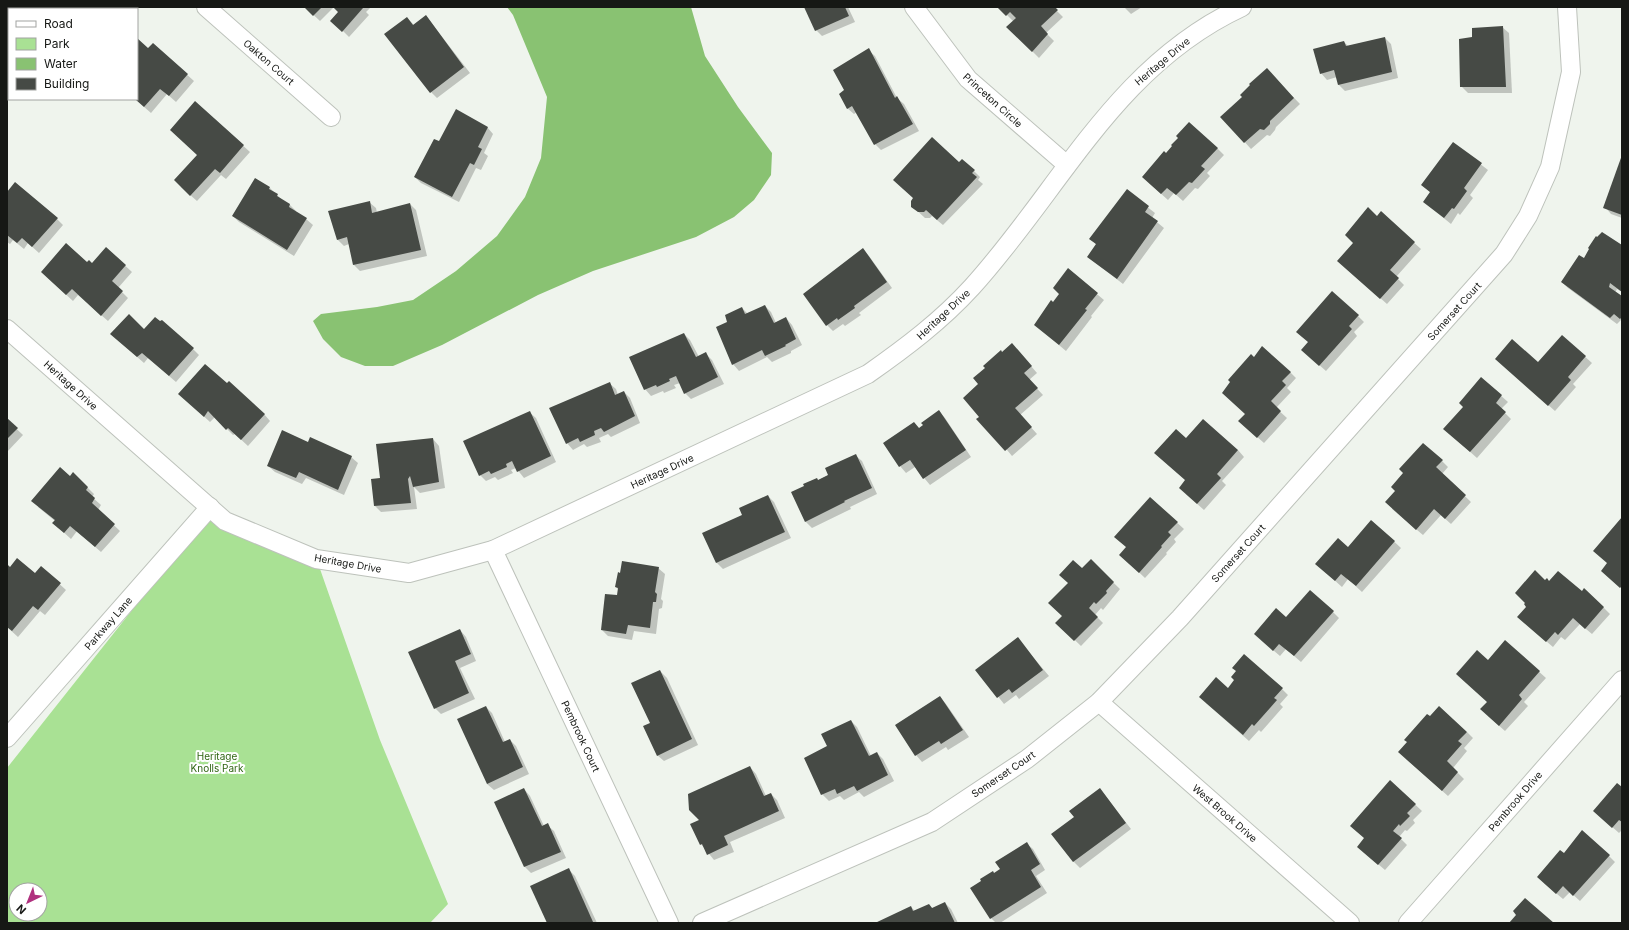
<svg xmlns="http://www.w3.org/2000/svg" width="1629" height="930" viewBox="0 0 1629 930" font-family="Inter,sans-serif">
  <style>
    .green { fill: #a9e194; fill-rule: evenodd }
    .water { fill: #89c272 }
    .shadow { fill: #0003 }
    .building { fill: #464a45 }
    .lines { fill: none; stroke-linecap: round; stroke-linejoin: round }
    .minor-casing { stroke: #bdc2bb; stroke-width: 20 }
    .minor { stroke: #fff; stroke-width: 18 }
    .labels { text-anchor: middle; stroke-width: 4; stroke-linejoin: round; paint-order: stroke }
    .street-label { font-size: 10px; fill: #161815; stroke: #fff }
    .park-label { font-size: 10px; fill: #316615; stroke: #fff }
  </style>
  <rect width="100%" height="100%" fill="#eff4ed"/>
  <path class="green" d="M209 513 320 569 380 740 448 904 430 923H7V768ZM16 890H40V914H16Z"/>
  <path class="water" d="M507 7H691L705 56 738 107 772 153 771 175 754 200 734 217 696 237 593 271 538 295 442 345 393 366H365L341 357 323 339 313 321 321 314 377 307 413 300 456 271 497 236 525 197 541 158 547 97 513 15Z"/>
  <g class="shadow">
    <path d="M305 7H334L320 21Z"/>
    <path d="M334 7H371L366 12 369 15 349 37 332 20 339 12Z"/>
    <path d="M806 7H848L855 22 822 36 816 30Z"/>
    <path d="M999 7H1053L1063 17 1046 33 1054 41 1039 58 1008 27 1014 22Z"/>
    <path d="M1124 7H1142L1131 14Z"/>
    <path d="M426 16 470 73 437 98 431 92 407 18 414 25Z"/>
    <path d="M1502 27 1509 33 1512 93H1468L1461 86Z"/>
    <path d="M1385 38 1391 44 1398 78 1345 91 1339 85 1337 77 1327 80 1321 73 1344 42 1348 46Z"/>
    <path d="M137 40 148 49 153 44 194 81 176 102 167 94 151 113 135 99H137Z"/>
    <path d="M868 50 875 56 897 98 904 104 919 131 881 150 875 144 857 112 854 114 847 108 846 91Z"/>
    <path d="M1273 76 1300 104 1276 127 1275 130 1270 136 1267 135 1251 149 1222 117Z"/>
    <path d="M195 102 250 152 226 179 221 175 197 201 181 187 198 155Z"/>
    <path d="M487 127 493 134 484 153 488 156 481 170 476 168 459 202 421 183 415 177 439 143Z"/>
    <path d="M1179 138 1217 148 1224 155 1207 173 1210 176 1198 189 1195 188 1183 201 1174 193 1168 200 1149 183 1166 155Z"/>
    <path d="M1453 143 1488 170 1470 195 1473 198 1460 215 1458 213 1451 224 1424 202 1431 193 1422 185Z"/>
    <path d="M1622 157V218L1611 214 1605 207Z"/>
    <path d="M959 163 974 171 980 177 978 180 983 184 943 225 932 216 930 218H925L912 206 914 199Z"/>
    <path d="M270 188 282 200 290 205 296 211 295 212 306 219 313 225 294 256 239 222 233 216Z"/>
    <path d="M1127 191 1155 213 1152 218 1164 228 1123 284 1088 257 1097 245 1091 239Z"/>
    <path d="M7 193 57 219 63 225 39 253 28 243 24 249 13 240 10 244 7 242Z"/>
    <path d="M369 202 376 208 377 213 410 204 416 210 427 256 360 271 354 265 349 244 344 246 337 239Z"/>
    <path d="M1381 213 1421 249 1396 277 1404 285 1387 304 1345 267Z"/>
    <path d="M1598 239 1622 246V292L1617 289 1615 293 1622 298V321L1621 320 1617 324 1568 288 1562 282 1584 259Z"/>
    <path d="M106 248 132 272 118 288 128 298 108 321 78 295 73 301 48 278 87 264H92Z"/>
    <path d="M863 249 869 256 892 288 859 313 861 315 845 326 843 324 833 331 827 325Z"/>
    <path d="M1068 270 1104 300 1091 316 1092 317 1066 351 1035 325 1060 294Z"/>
    <path d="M765 306 771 312 776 323 786 318 792 325 802 345 791 351V353L772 362 767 357 739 371 733 364 729 322 742 308 748 314Z"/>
    <path d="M1358 316 1364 322 1354 332 1357 336 1326 371 1309 356Z"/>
    <path d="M144 330 193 349 199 355 176 382 148 358 144 363 111 334Z"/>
    <path d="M684 334 690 340 699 357 706 354 712 360 724 384 691 399 685 393 680 383 674 385 676 388 664 393 663 391 651 396 645 389Z"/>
    <path d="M1562 336 1592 363 1573 384 1576 387 1555 411 1503 365 1538 364Z"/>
    <path d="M1018 351 1037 373 1029 380 1043 395 1020 415 1037 434 1012 456 980 417V384Z"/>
    <path d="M1254 358 1290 372 1296 378 1287 388 1291 392 1276 408 1287 418 1264 443 1246 427V414Z"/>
    <path d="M1481 378 1508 402 1501 409 1511 419 1477 458 1451 435 1464 407Z"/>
    <path d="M609 383 616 389 618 395 624 392 630 398 640 423 611 437 608 434 599 438 601 442 587 447 584 444 573 450 567 443Z"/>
    <path d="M186 400 264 414 270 421 248 446 235 434 233 435 215 417 210 422Z"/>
    <path d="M939 411 945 418 971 457 930 485 915 467 906 473 900 466 884 443 920 429Z"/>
    <path d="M529 412 536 418 556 462 524 478 516 468 511 470 513 473 498 480 495 477 486 481 480 475Z"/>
    <path d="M7 420 23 435 7 452Z"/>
    <path d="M433 439 439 446 445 488 420 493 414 487 417 509 381 512 375 506 382 479Z"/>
    <path d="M1186 440 1238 450 1244 457 1222 481 1226 485 1204 510 1186 494Z"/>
    <path d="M309 443 351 457 358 463 344 495 306 478 302 484 275 472 268 466Z"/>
    <path d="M855 455 862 461 877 494 850 507 851 509 812 528 806 522 792 493 829 475Z"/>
    <path d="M1442 461 1448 467 1442 474 1471 502 1451 524 1441 515 1423 535 1392 509 1397 491Z"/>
    <path d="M70 477 87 487 94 494 92 497 101 505 98 510 120 531 101 552 77 531 71 539 60 529 55 521 38 507Z"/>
    <path d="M768 496 774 502 791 538 723 569 717 563 703 534 743 515Z"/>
    <path d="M1150 498 1184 529 1174 539 1176 542 1166 553 1167 554 1145 578 1127 561V548Z"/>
    <path d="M1372 521 1401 548 1362 592 1348 579 1342 587 1323 570 1348 548Z"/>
    <path d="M1091 561 1120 589 1103 610 1101 608 1095 615 1103 623 1081 646 1057 623 1063 616 1082 570Z"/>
    <path d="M7 565 11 568 35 575 41 567 66 590 45 615 40 611 18 637 7 627Z"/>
    <path d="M658 568 665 574 661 599 663 601 662 608 659 609 656 634 634 631 632 640 608 636 602 630 618 596 619 590 616 587Z"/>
    <path d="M1545 581 1582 593 1603 607 1610 614 1592 634 1580 624 1565 640 1561 637 1553 647 1525 623Z"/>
    <path d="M1333 612 1339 618 1301 662 1286 649 1280 656 1261 640 1286 618Z"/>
    <path d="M460 630 466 637 476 661 460 668 475 699 441 714 435 708Z"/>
    <path d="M1017 638 1049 676 1019 699 1016 695 1004 704 977 670Z"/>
    <path d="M1505 641 1546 678 1524 702 1528 706 1505 731 1488 716V661Z"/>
    <path d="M660 671 667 678 698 745 664 761 657 755 651 723Z"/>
    <path d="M1228 689H1282L1288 695 1280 704 1283 707 1261 732 1259 730 1249 741 1206 703Z"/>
    <path d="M940 697 946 704 969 737 948 750 946 747 922 762 916 755 896 725Z"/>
    <path d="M486 707 492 713 505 742 510 740 516 746 529 774 494 790 487 784Z"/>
    <path d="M851 721 857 727 871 756 877 753 883 759 894 781 864 797 859 792 844 800 840 796 829 801 822 794 805 758 829 747Z"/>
    <path d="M1467 732 1473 738 1464 748 1467 751 1453 768 1464 779 1448 796 1406 759Z"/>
    <path d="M750 767 756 774 766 796 771 794 777 800 785 818 730 842 734 852 714 860 701 844 700 820Z"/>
    <path d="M1390 781 1422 811 1413 820 1415 823 1407 831 1405 830 1399 837 1407 845 1385 870 1365 853V839Z"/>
    <path d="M1622 788V830L1619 833 1601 817Z"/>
    <path d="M524 789 530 796 544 826 547 825 554 831 566 858 531 873 525 867 496 803Z"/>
    <path d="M1100 789 1131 829 1080 868 1073 861 1075 817Z"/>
    <path d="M1026 843 1033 849 1045 870 1036 876 1047 893 1000 923H996L991 918 972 889 1001 869Z"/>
    <path d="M1564 854 1609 856 1615 862 1580 901 1570 892 1563 899 1544 883Z"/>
    <path d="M569 870 575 876 597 923H548Z"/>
    <path d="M945 903 951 909 958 923H878L911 907 915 911 929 905 933 909Z"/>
  </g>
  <g class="building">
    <path d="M55 7H109L111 9H57Z"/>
    <path d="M304 7H322L313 16Z"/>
    <path d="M333 7H362L363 8 342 32 330 21 338 12Z"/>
    <path d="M804 7H845L849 16 815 31Z"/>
    <path d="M997 7H1055L1058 10 1041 26 1048 34 1032 52 1006 27 1016 18 1010 12 1006 16Z"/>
    <path d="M426 15 464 67 430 93 384 34 407 17 413 25Z"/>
    <path d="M1503 26 1506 87H1460L1459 39 1472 37V28Z"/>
    <path d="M1385 37 1392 72 1338 85 1334 70 1320 74 1313 49 1344 41 1346 46Z"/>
    <path d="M137 38 148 48 153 43 188 74 169 96 160 89 144 107 135 99H137Z"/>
    <path d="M869 48 895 98 897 96 913 124 874 145 852 106 847 109 839 94 844 90 833 70Z"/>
    <path d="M1267 68 1294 98 1270 121V124L1264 130 1260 129 1244 143 1220 117 1242 97 1240 95 1250 85 1249 84Z"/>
    <path d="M195 101 244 145 220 173 215 169 190 196 174 180 197 155 170 130Z"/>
    <path d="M456 109 488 127 478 147 482 149 474 165 470 163 452 197 414 177 434 139 439 141Z"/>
    <path d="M1189 122 1218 148 1201 166 1205 169 1192 183 1189 182 1176 195 1167 188 1161 194 1142 177 1164 151 1166 153 1172 146 1171 145 1178 138 1176 136Z"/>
    <path d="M932 137 959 162 962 159 975 170 972 173 977 177 937 220 926 210 924 212H918L911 207V201L913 198 893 180Z"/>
    <path d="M1453 142 1482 163 1464 188 1467 191 1454 209 1452 208 1444 218 1423 202 1430 192 1421 185Z"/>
    <path d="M1622 155V215L1603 208Z"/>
    <path d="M255 178 270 187 269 189 278 194 277 196 290 204 289 207 307 218 287 250 232 216Z"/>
    <path d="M15 182 58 218 32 247 22 238 17 243 7 235V192Z"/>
    <path d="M1127 189 1149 206 1145 212 1158 221 1117 279 1087 257 1096 244 1089 239Z"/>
    <path d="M370 201 372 213 410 203 421 250 353 265 347 237 337 240 328 211Z"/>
    <path d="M1368 207 1377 216 1381 211 1415 242 1390 270 1399 278 1380 299 1337 261 1353 243 1345 235Z"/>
    <path d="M1602 232 1622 245V292L1610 283 1609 287 1622 296V317L1620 319 1614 314 1610 318 1561 282 1579 255 1584 258 1589 249 1588 248 1596 236 1597 237Z"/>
    <path d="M66 243 87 262 89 260 92 263 106 247 126 265 112 281 123 291 101 316 72 289 66 295 41 272Z"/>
    <path d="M863 248 887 282 854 306 855 308 838 320 837 318 826 326 803 294Z"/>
    <path d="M1068 268 1098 293 1085 309 1087 310 1059 345 1034 325 1051 300 1053 302 1059 294 1053 288Z"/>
    <path d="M1332 291 1359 315 1349 326 1352 329 1319 366 1301 350 1308 342 1296 332Z"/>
    <path d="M765 305 774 323 786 317 796 339 785 345 786 346 765 356 762 350 732 365 716 327 727 322 725 315 742 307 745 314Z"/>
    <path d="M129 314 144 329 155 317 160 321 162 320 194 348 169 376 142 353 137 357 110 334Z"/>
    <path d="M684 333 696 357 706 352 718 377 684 394 676 376 669 379 670 381 657 387 656 385 644 390 629 357Z"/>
    <path d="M1562 335 1586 356 1568 377 1571 380 1548 406 1495 359 1512 339 1538 362Z"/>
    <path d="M1012 343 1032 366 1024 373 1038 388 1015 408 1032 427 1005 451 976 419 979 417 963 398 978 384 973 378 985 368 983 366 1001 350 1002 352Z"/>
    <path d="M1262 346 1291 372 1282 381 1286 385 1271 401 1281 411 1257 438 1238 421 1245 414 1222 393 1230 382 1228 380 1251 354 1254 357Z"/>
    <path d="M205 364 227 383 229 381 265 414 241 440 228 428 226 430 208 411 204 417 178 394Z"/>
    <path d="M1481 377 1502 395 1496 403 1506 412 1470 452 1443 429 1463 407 1459 403Z"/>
    <path d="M610 382 615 395 624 391 635 416 604 432 601 428 594 431 595 435 580 442 578 438 566 444 549 408Z"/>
    <path d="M939 410 966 450 923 479 910 460 899 467 883 443 914 422 919 428 923 425 921 423Z"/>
    <path d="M530 411 551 456 517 472 512 461 506 464 507 467 491 474 489 471 479 476 463 441Z"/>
    <path d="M7 418 18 428 7 439Z"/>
    <path d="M1203 419 1238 450 1217 474 1221 478 1197 504 1179 488 1185 480 1154 453 1176 429 1186 438Z"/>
    <path d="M282 430 308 442 310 437 352 456 338 490 299 472 296 478 267 466Z"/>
    <path d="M433 438 439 482 413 487 410 476 408 479 411 503 374 506 371 479 380 478 376 444Z"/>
    <path d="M1423 443 1443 460 1436 467 1466 495 1445 519 1434 509 1416 530 1385 502 1395 491 1391 487 1403 473 1399 469Z"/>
    <path d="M856 454 872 488 844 501 845 502 805 522 791 492 804 486 803 484 817 478 818 480 828 475 825 468Z"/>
    <path d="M60 467 70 476 73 472 88 487 86 490 95 498 92 503 115 524 95 547 70 526 64 533 52 523 55 520 31 501Z"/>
    <path d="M768 495 785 532 716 563 702 533 742 515 739 508Z"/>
    <path d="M1150 497 1178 522 1168 532 1171 535 1161 546 1162 547 1139 573 1119 555 1126 547 1114 537Z"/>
    <path d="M1622 517V586L1620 588 1601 571 1607 563 1593 551Z"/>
    <path d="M1371 520 1395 541 1356 586 1341 574 1335 581 1315 564 1338 538 1348 547Z"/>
    <path d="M17 558 35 573 41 566 61 583 38 610 33 606 12 631 7 627V564L10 567Z"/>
    <path d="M1091 559 1114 582 1106 591 1107 593 1096 604 1094 602 1089 608 1098 617 1074 641 1055 623 1062 616 1048 603 1068 583 1059 575 1073 560 1082 568Z"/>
    <path d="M622 561 659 567 655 592 657 594 656 602H653L650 628 628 625 626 634 601 630 605 594 617 595 618 588 615 587 618 572 620 573Z"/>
    <path d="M1535 570 1545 580 1547 578 1549 581 1558 571 1582 591 1584 588 1604 607 1585 629 1573 618 1558 635 1555 632 1546 642 1517 617 1526 607 1524 604 1525 603 1515 593Z"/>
    <path d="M1310 590 1334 611 1294 656 1279 644 1273 651 1254 634 1276 608 1286 617Z"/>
    <path d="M460 629 471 654 455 661 469 693 434 709 408 652Z"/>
    <path d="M1018 637 1043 670 1012 693 1009 689 997 698 975 670Z"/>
    <path d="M1505 640 1540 671 1519 695 1522 699 1499 726 1480 709 1487 702 1456 674 1477 650 1488 660Z"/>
    <path d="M1244 654 1283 688 1274 698 1277 700 1254 726 1252 724 1243 735 1199 697 1216 677 1228 688 1234 680 1231 677 1236 671 1232 668Z"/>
    <path d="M660 670 692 739 657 756 643 726 650 723 631 683Z"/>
    <path d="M940 696 963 730 941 744 939 741 915 756 895 725Z"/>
    <path d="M486 706 503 742 510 739 523 767 487 784 457 719Z"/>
    <path d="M1439 706 1467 732 1458 741 1462 744 1447 761 1458 772 1442 791 1398 752 1407 742 1404 740 1427 714 1430 716Z"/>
    <path d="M851 720 869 756 877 752 888 775 857 791 854 786 837 794 835 789 821 795 804 758 827 746 821 734Z"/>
    <path d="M750 766 764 796 771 793 779 811 724 836 728 845 707 855 702 844 700 845 690 824 699 820 689 810 688 794Z"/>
    <path d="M1390 780 1416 804 1407 813 1410 816 1400 826 1399 824 1393 831 1402 838 1378 865 1357 847 1364 838 1350 826Z"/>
    <path d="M1617 783 1622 787V822L1619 820 1612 828 1593 811Z"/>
    <path d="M524 788 542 826 548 823 561 852 524 867 494 802Z"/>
    <path d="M1100 788 1126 823 1073 862 1051 834 1074 817 1069 811Z"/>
    <path d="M1582 830 1610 855 1573 896 1563 886 1556 894 1537 877 1560 850 1564 853Z"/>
    <path d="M1027 842 1040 864 1031 870 1041 887 990 919 970 888 981 881 980 879 993 871 994 873 1000 869 995 862Z"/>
    <path d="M569 868 593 922 590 923H547L530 886Z"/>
    <path d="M1525 898 1554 923H1509L1516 915 1513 911Z"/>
    <path d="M945 902 955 923H875L911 906 913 911 929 904 932 908Z"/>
  </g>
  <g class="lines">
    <defs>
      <g id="minor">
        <path d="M206 7 331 117"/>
        <path d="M914 7 968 79 1067 165"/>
        <path d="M7 329 225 521 316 559 409 573 493 550 868 374C905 348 941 321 972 287 1061 189 1115 66 1242 7"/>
        <path d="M493 550 669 923"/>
        <path d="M1099 702 1350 923"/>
        <path d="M7 738 210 507"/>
        <path d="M702 923 932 822 1027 759 1099 702 1180 618 1504 254 1528 216 1550 167 1571 72 1567 7"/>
        <path d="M1408 923 1622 680"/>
      </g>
    </defs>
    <use href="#minor" class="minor-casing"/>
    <use href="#minor" class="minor"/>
  </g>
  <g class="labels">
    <g class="street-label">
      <text transform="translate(1162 61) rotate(-40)" y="4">Heritage Drive</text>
      <text transform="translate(269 62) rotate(41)" y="4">Oakton Court</text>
      <text transform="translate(993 100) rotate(42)" y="4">Princeton Circle</text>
      <text transform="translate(1454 311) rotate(-48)" y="4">Somerset Court</text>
      <text transform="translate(943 314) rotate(-43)" y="4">Heritage Drive</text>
      <text transform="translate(71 385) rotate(42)" y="4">Heritage Drive</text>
      <text transform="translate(662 471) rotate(-25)" y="4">Heritage Drive</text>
      <text transform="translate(1238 553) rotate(-48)" y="4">Somerset Court</text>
      <text transform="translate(348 563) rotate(10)" y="4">Heritage Drive</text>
      <text transform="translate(108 623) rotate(-49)" y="4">Parkway Lane</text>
      <text transform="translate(581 736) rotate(65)" y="4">Pembrook Court</text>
      <text transform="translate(1003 774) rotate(-34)" y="4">Somerset Court</text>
      <text transform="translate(1515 801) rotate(-49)" y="4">Pembrook Drive</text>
      <text transform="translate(1225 813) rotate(41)" y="4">West Brook Drive</text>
    </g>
    <g class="park-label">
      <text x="217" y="760">Heritage<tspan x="217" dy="12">Knolls Park</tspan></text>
    </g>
  </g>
  <rect width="1629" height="930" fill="none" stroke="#161815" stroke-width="16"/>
  <rect x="8" y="8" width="130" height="92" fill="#ffffff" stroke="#a2a3a1"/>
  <rect x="16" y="21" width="20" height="6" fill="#ffffff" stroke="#a2a3a1"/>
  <text x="44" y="28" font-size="12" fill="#161815">Road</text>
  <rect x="16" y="38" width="20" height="12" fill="#a9e194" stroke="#a2a3a1"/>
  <text x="44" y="48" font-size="12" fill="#161815">Park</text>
  <rect x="16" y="58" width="20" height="12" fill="#89c272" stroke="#a2a3a1"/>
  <text x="44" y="68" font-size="12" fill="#161815">Water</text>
  <rect x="16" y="78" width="20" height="12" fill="#464a45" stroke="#a2a3a1"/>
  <text x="44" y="88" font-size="12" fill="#161815">Building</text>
  <g transform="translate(28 902) rotate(223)"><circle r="19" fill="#ffffff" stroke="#a2a3a1"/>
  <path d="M0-3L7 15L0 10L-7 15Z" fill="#b0317f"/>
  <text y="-6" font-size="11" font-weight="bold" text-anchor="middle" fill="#161815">N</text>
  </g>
</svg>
